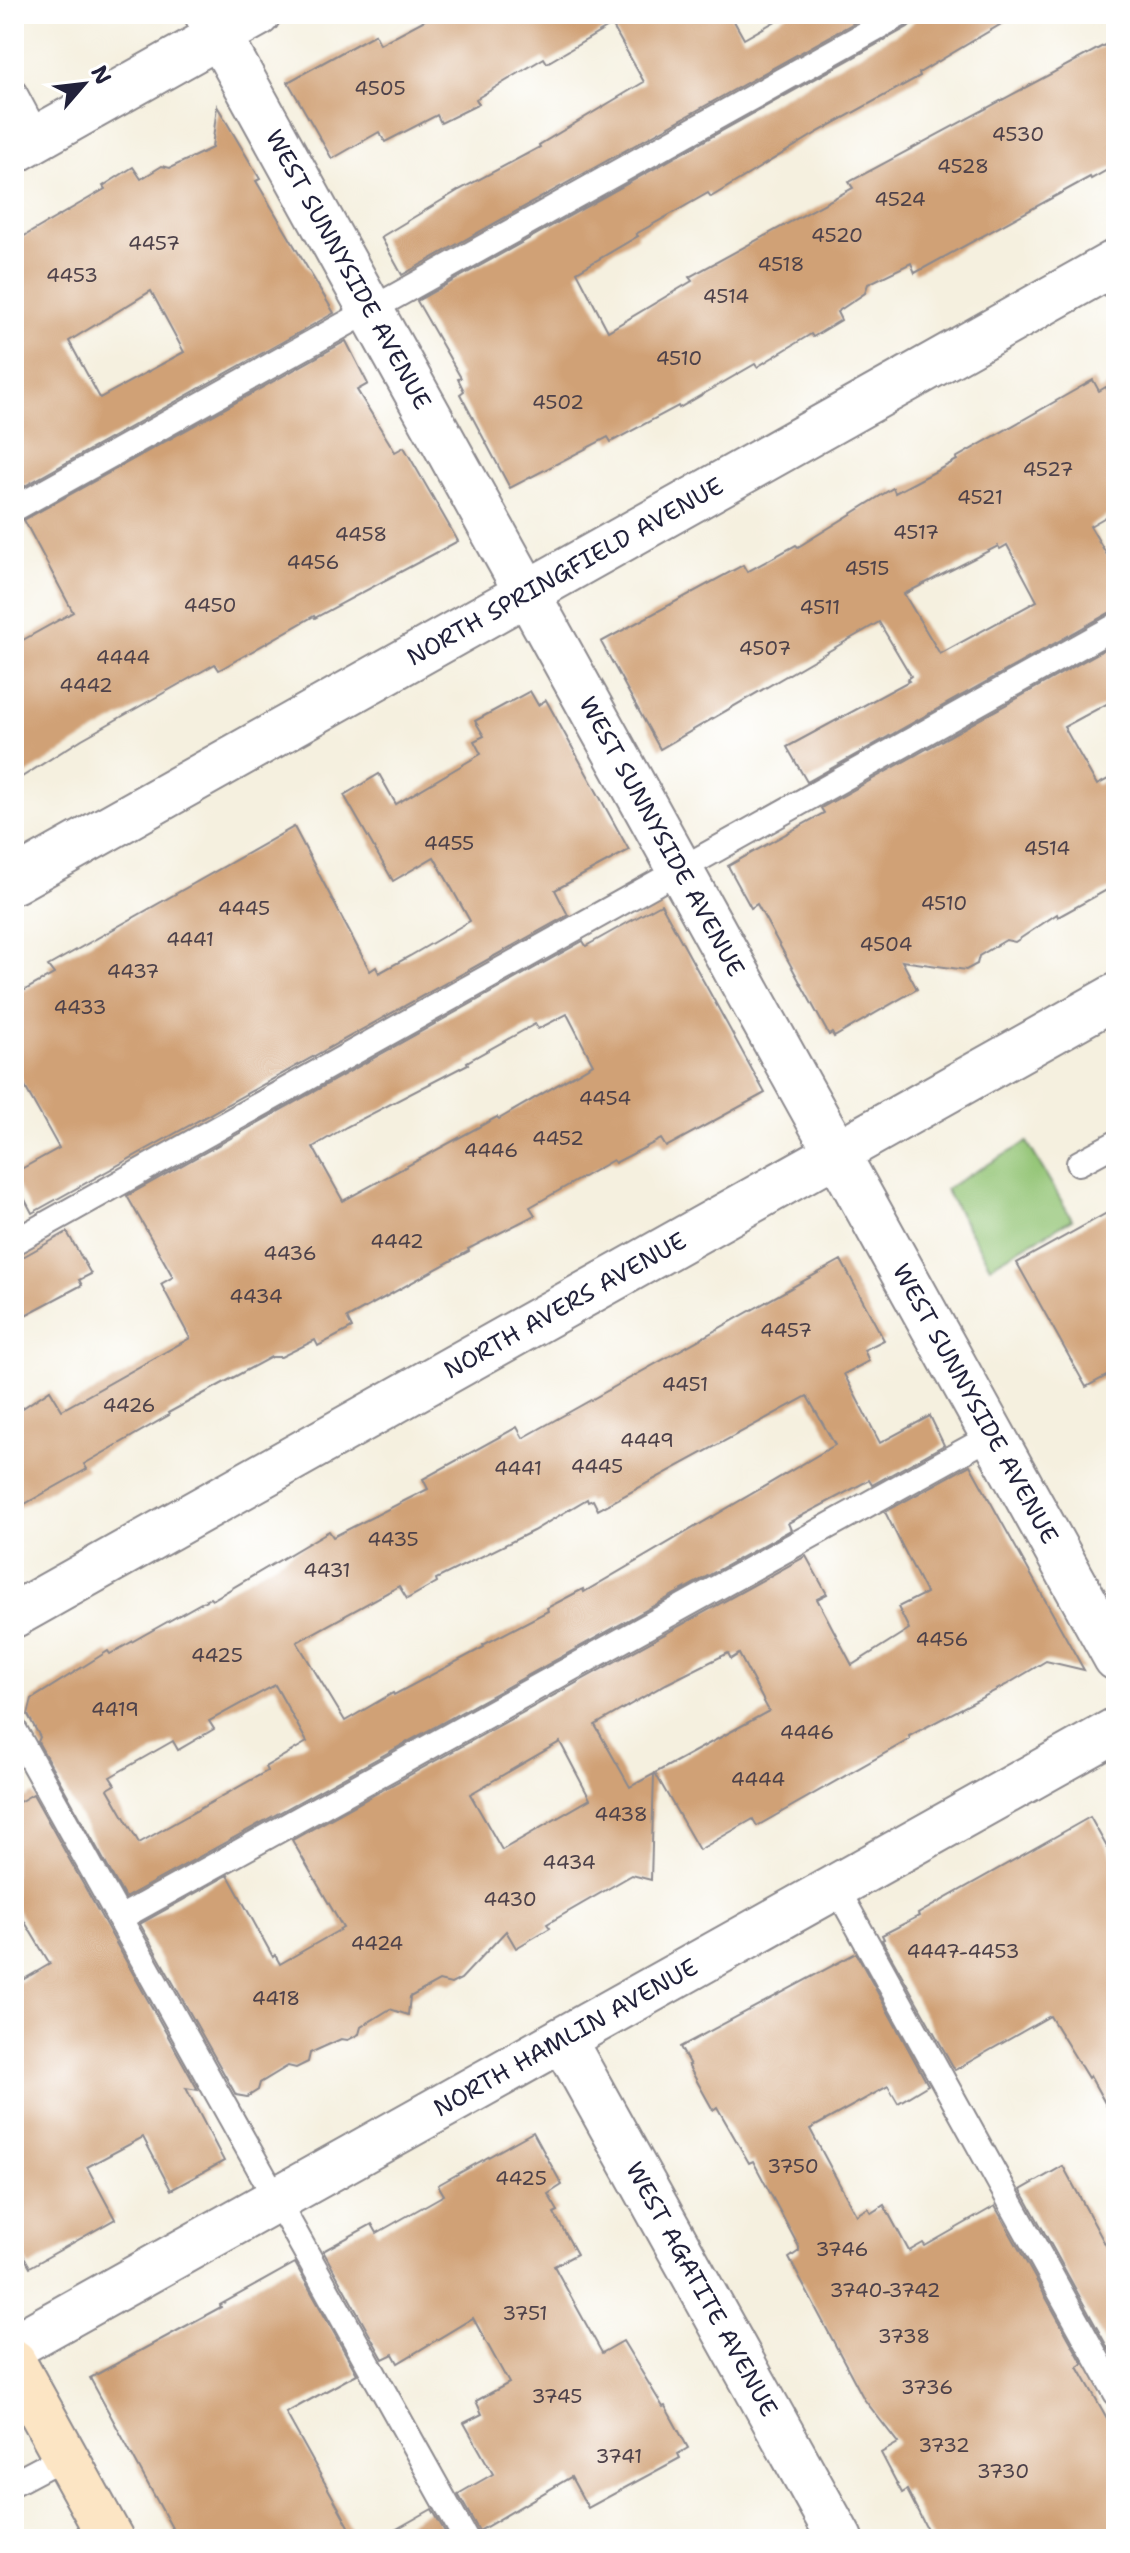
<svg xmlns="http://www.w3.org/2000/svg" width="1130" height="2553" viewBox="0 0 1130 2553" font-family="'Shantell Sans',sans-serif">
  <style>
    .green { fill: #93c475; stroke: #5a7358; stroke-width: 2 }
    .building { fill: #d0a176; fill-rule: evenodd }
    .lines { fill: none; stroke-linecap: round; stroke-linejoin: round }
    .service-casing { stroke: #8c898d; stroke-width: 28 }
    .minor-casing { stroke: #8c898d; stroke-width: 48 }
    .secondary-casing { stroke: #8c898d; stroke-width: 48 }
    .service { stroke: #fff; stroke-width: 24 }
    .minor { stroke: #fff; stroke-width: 44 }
    .secondary { stroke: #fce5c4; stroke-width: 44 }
    .labels { text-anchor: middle; stroke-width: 8; stroke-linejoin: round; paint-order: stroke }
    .number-label { font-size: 20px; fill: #4e424a }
    .street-label { font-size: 24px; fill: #22223b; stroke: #fff }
  </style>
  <rect width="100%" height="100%" fill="#fff"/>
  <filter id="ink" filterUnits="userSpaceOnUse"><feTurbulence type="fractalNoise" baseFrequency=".0125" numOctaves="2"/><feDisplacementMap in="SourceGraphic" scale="16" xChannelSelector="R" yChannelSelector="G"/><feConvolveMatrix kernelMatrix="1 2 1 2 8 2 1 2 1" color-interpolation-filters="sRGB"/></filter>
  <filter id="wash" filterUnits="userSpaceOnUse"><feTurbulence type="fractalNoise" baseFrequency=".006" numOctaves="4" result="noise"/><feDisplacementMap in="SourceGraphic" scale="32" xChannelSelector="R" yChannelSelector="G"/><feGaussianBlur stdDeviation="1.8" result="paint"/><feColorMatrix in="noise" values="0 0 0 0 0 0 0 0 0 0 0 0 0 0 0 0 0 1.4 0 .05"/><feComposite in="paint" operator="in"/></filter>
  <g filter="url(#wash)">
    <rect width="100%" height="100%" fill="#f5f0df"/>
    <path class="green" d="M1027 1142 1072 1219 990 1266 945 1189Z"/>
    <g id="blocks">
      <g class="building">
        <path d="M436 14H730L744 39 788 14H870L402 275 381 237 459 190 540 147 539 145 644 82 612 25 547 63 544 58 476 99 479 104 441 123 437 115 385 142 379 132 332 159 288 82 375 34 380 44Z"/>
        <path d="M916 14H1018L919 73 920 76 818 132 711 197 708 193 636 234 638 236 577 272 608 331 692 281 689 277 853 188 849 182 1116 39V165L1091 179 1090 177 915 273 911 263 868 284 865 293 837 312 841 320 813 337 811 334 757 367 755 364 679 408 678 406 611 442 608 437 510 488 460 394 464 391 458 379 461 378 417 301 908 27 914 21Z"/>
        <path d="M217 106 260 179 256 181 334 313 14 492V242L105 189 103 186 133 167 141 179 162 166 170 168 212 148ZM151 291 184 352 100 398 69 341Z"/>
        <path d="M346 341 368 384 357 390 395 452 404 447 458 541 315 618 314 616 219 670 215 664 82 739 14 782V645L73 612 24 520Z"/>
        <path d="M1093 380 1099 391 1106 387 1116 406V511L1090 526 1116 570V611L1109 613 807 782 787 747 909 681 907 679 911 676 879 622 660 749 601 642 743 565 747 572 796 545 798 547 893 488 895 493 957 460 956 458ZM1007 545 1037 601 940 654 904 594 998 546 1000 549Z"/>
        <path d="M1116 643V699L1064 727 1097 785 1116 775V885L1058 917 1057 914 1015 942 1006 940 979 956 977 964 966 970 902 961 917 989 834 1037 832 1033 829 1035 757 904 751 908 728 866 824 813 821 808Z"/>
        <path d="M530 691 538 705 546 700 629 850 555 890 568 915 32 1213 14 1179V1173L59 1148 14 1067V996L54 974 48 966 294 827 370 971 376 967 379 973 410 956 470 921 434 857 393 881 344 795 379 774 396 804 481 754 474 741 484 736 475 721Z"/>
        <path d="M661 904 765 1093 666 1147 661 1139 615 1163 613 1160 530 1207 535 1215 468 1249 469 1251 347 1318 352 1328 318 1346 315 1340 281 1357H271L168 1413 169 1415 84 1464 87 1469 14 1510V1414L50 1390 62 1410 190 1338 161 1284 173 1277 127 1196 583 941 586 946ZM567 1014 593 1064 499 1119 497 1117 343 1201 313 1147 346 1127 468 1064 467 1062 535 1024 538 1029Z"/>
        <path d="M1116 1208V1371L1086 1387 1017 1263Z"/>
        <path d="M67 1232 91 1274 79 1280 82 1285 14 1321V1262Z"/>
        <path d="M841 1260 884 1340 864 1350 869 1361 844 1374 880 1443 930 1416 944 1445 872 1485 869 1480 788 1523 791 1530 125 1898 38 1742 40 1737 28 1715 32 1699 108 1651 110 1654 210 1598 212 1600 329 1531 333 1537 428 1489 423 1479 517 1427 523 1438ZM807 1396 835 1445 584 1592 583 1589 547 1608 548 1611 483 1645 484 1647 394 1695 393 1693 345 1721 297 1642 399 1586 407 1599 437 1582 436 1579 533 1531 587 1499 588 1502 593 1500 598 1510ZM275 1685 307 1742 265 1767 267 1771 139 1843 108 1789 115 1785 110 1777 173 1741 178 1750 214 1729 209 1721Z"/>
        <path d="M970 1465 1084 1670 1046 1661 1006 1685 909 1736 910 1739 757 1826 753 1819 699 1850 655 1773 769 1711 739 1654 731 1659 728 1653 666 1684 595 1725 630 1787 654 1774 651 1880 632 1875 547 1924 550 1928 516 1948 506 1931 461 1979 451 1984 439 1981 410 1997 408 2015 390 2009 361 2027 359 2034 348 2040 341 2039 310 2053 308 2062 296 2068 288 2066 260 2083 258 2090 247 2097 236 2095 140 1924 228 1875 273 1957 275 1955 280 1964 343 1928 292 1840 806 1556 827 1594 817 1599 852 1665 909 1629 898 1607 926 1593 885 1512ZM560 1742 590 1799 502 1850 470 1794Z"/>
        <path d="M33 1794 198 2090 186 2088 224 2161 171 2190 143 2137 87 2167 115 2219 30 2267 14 2239V1985L50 1964 14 1904V1805Z"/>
        <path d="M1090 1817 1116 1863V2123L1090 2076 1088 2078 1050 2016 955 2070 882 1940 884 1939 882 1935 919 1916 918 1914Z"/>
        <path d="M856 1953 928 2085 898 2103 888 2086 810 2129 856 2215 868 2208 871 2213 884 2205 909 2251 923 2243 925 2246 995 2206 1083 2364 1078 2367 1116 2434V2539H932L907 2490 902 2493 881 2453 898 2443 864 2399 789 2258 799 2251V2247L753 2161 749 2163 717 2107 713 2110 688 2065H690L680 2047Z"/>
        <path d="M533 2132 562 2185 548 2194 558 2211 554 2213 577 2254 554 2266 602 2353 623 2341 663 2407 665 2406 688 2448 678 2454 680 2458 588 2508 571 2477 479 2531 458 2494 493 2474 464 2423 482 2414 476 2401 509 2383 473 2318 398 2363 393 2354 383 2359 323 2251 372 2224 377 2233 444 2195 438 2185Z"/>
        <path d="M1063 2166 1116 2264V2346L1109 2350 1021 2190Z"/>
        <path d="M295 2263 357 2374 286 2413 356 2539H178L90 2378 221 2307 220 2305Z"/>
        <path d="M432 2509 449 2539H379Z"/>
      </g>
    </g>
  </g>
  <g filter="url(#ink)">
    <use href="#blocks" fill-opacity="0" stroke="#8c898d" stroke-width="2"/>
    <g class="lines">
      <defs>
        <g id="service">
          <path d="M14 92 38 137"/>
          <path d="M14 509 901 14"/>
          <path d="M1079 1163 1116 1143"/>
          <path d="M14 1242 1116 626"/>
          <path d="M14 1729 466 2539"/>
          <path d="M836 1887 1116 2393"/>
          <path d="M120 1918 993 1435"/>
          <path d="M14 2483 65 2456"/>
        </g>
        <g id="minor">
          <path id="s1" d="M207 14 1116 1658"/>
          <path d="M14 151 258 14"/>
          <path id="s2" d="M14 881 1116 262"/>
          <path id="s3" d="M14 1615 1116 996"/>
          <path id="s4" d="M563 2039 840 2539"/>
          <path id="s5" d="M14 2346 1116 1730"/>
        </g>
        <path id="secondary" d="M14 2363 111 2539"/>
      </defs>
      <use href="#service" class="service-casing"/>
      <use href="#minor" class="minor-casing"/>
      <use href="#secondary" class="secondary-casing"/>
      <use href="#service" class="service"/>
      <use href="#minor" class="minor"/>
      <use href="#secondary" class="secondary"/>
    </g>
  </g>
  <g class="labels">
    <g class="number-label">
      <text x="380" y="95">4505</text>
      <text x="1018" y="141">4530</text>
      <text x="963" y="173">4528</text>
      <text x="900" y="206">4524</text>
      <text x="837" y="242">4520</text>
      <text x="154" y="250">4457</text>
      <text x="781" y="271">4518</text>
      <text x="72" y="282">4453</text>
      <text x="726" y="303">4514</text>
      <text x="679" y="365">4510</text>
      <text x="558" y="409">4502</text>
      <text x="1048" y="476">4527</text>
      <text x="980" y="504">4521</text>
      <text x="916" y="539">4517</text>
      <text x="361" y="541">4458</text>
      <text x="313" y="569">4456</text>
      <text x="867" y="575">4515</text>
      <text x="210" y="612">4450</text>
      <text x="820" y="614">4511</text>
      <text x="765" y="655">4507</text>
      <text x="123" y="664">4444</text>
      <text x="86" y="692">4442</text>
      <text x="449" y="850">4455</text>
      <text x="1047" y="855">4514</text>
      <text x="944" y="910">4510</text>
      <text x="244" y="915">4445</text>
      <text x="190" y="946">4441</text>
      <text x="886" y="951">4504</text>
      <text x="133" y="978">4437</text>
      <text x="80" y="1014">4433</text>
      <text x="605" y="1105">4454</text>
      <text x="558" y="1145">4452</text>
      <text x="491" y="1157">4446</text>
      <text x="397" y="1248">4442</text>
      <text x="290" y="1260">4436</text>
      <text x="256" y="1303">4434</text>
      <text x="786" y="1337">4457</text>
      <text x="685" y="1391">4451</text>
      <text x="129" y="1412">4426</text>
      <text x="647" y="1447">4449</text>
      <text x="597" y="1473">4445</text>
      <text x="518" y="1475">4441</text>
      <text x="393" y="1546">4435</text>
      <text x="327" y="1577">4431</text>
      <text x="942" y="1646">4456</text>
      <text x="217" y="1662">4425</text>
      <text x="115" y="1716">4419</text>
      <text x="807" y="1739">4446</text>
      <text x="758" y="1786">4444</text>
      <text x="621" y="1821">4438</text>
      <text x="569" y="1869">4434</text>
      <text x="510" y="1906">4430</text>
      <text x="377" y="1950">4424</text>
      <text x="963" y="1958">4447-4453</text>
      <text x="276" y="2005">4418</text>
      <text x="793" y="2173">3750</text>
      <text x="521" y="2185">4425</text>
      <text x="842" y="2256">3746</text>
      <text x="885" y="2297">3740-3742</text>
      <text x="525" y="2320">3751</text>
      <text x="904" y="2343">3738</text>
      <text x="927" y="2394">3736</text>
      <text x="557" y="2403">3745</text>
      <text x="944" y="2452">3732</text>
      <text x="619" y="2463">3741</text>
      <text x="1003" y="2478">3730</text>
    </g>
    <g class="street-label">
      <text dy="8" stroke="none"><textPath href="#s1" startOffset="292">WEST SUNNYSIDE AVENUE</textPath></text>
      <text dy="8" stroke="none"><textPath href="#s2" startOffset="632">NORTH SPRINGFIELD AVENUE</textPath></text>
      <text dy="8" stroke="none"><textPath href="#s1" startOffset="940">WEST SUNNYSIDE AVENUE</textPath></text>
      <text dy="8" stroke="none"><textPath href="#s3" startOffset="632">NORTH AVERS AVENUE</textPath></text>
      <text dy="8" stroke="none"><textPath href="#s1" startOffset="1588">WEST SUNNYSIDE AVENUE</textPath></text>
      <text dy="8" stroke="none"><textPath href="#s5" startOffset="632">NORTH HAMLIN AVENUE</textPath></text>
      <text dy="8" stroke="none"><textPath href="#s4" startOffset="286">WEST AGATITE AVENUE</textPath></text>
    </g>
  </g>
  <rect width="1130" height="2553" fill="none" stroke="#fff" stroke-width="48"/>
  <g transform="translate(84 84) rotate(62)" stroke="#ffffff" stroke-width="6" paint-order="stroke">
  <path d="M0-6L14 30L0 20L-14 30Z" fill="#22223b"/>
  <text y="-12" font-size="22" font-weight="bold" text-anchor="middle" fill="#22223b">N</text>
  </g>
</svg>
